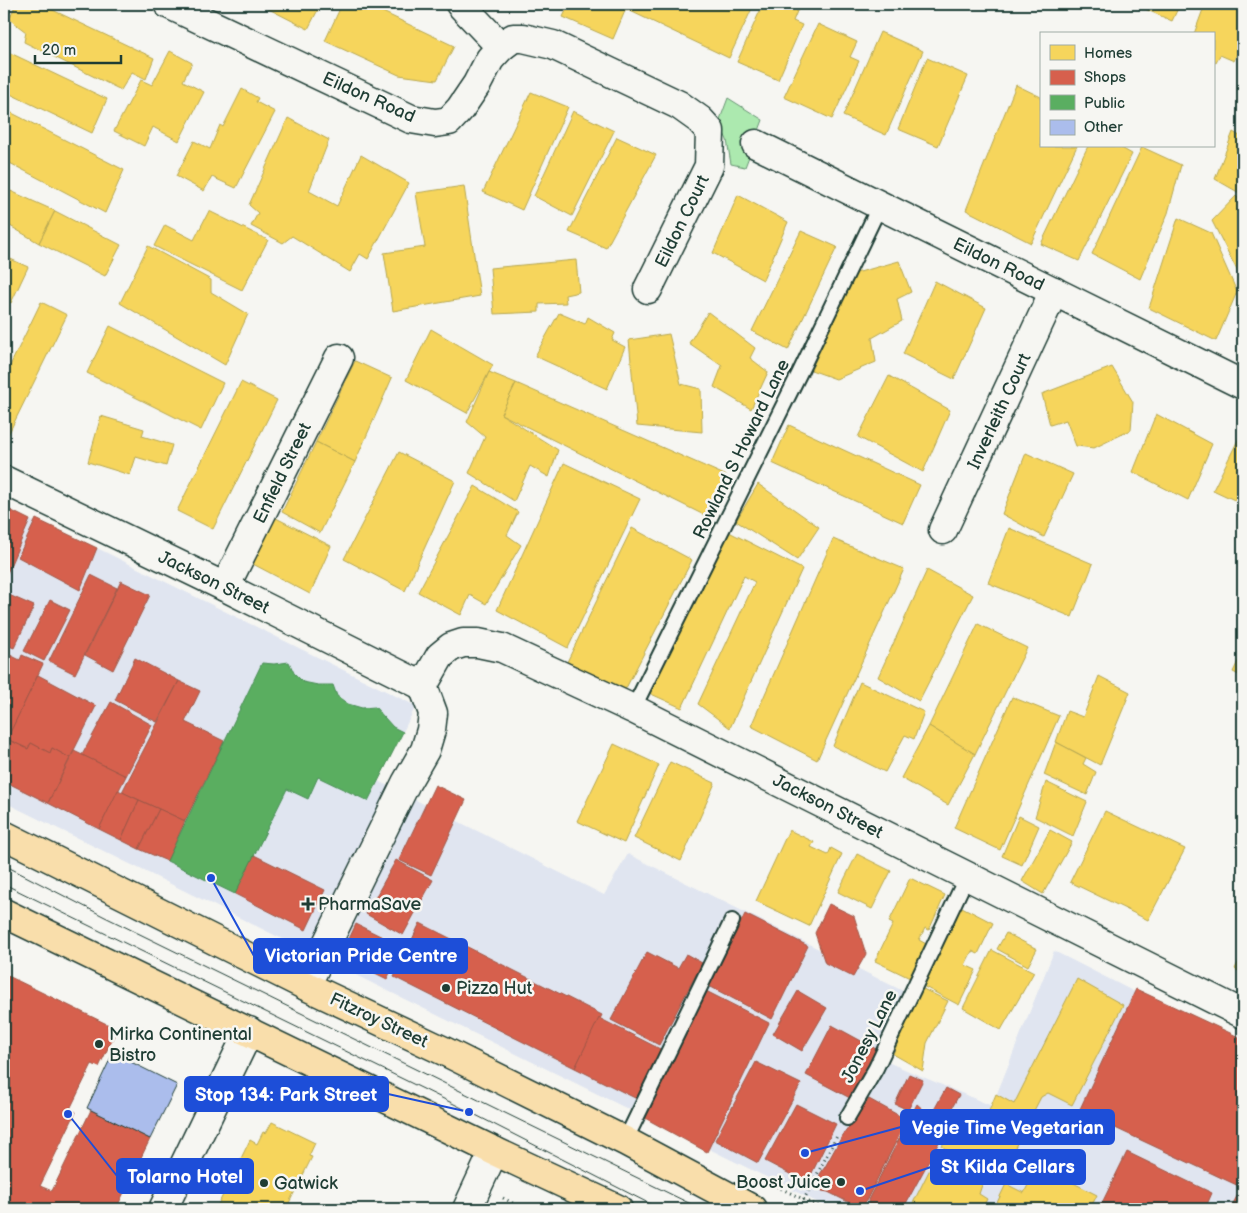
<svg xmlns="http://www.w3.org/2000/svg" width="1247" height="1213" viewBox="0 0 1247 1213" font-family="'Balsamiq Sans',sans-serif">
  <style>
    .built { fill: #e0e5f0 }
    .green { fill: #ace9af; stroke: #669372 }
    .homes { fill: #f6d55c; stroke: #b6a750 }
    .shops { fill: #d6604d; stroke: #9f5646 }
    .public { fill: #5aae61; stroke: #488c54 }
    .building { fill: #abbdec; stroke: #1f3d34 }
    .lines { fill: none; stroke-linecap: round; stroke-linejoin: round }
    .lane-casing { stroke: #1f3d34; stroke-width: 18 }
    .street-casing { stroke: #1f3d34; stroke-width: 31 }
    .primary-casing { stroke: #1f3d34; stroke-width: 31 }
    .path { stroke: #1f3d34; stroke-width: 3; stroke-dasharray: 1 4; stroke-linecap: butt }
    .lane { stroke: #f6f6f2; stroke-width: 14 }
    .street { stroke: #f6f6f2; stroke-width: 28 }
    .primary { stroke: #f9deab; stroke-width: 28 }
    .tram { stroke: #1f3d34; stroke-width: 1 }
    .poi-dot { fill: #1f3d34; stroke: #f6f6f2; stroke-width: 2 }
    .labels { text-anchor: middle; stroke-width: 5; stroke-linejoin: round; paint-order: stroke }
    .street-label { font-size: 18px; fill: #1f3d34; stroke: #f6f6f2 }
    .poi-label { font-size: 18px; fill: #1f3d34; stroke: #f6f6f2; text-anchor: start }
    .leader { fill: none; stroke: #1d4ed8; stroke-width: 2 }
    .callout-dot { fill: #1d4ed8; stroke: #f6f6f2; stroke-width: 2 }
    .callout { fill: #1d4ed8; stroke: #1d4ed8; stroke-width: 2 }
    .callout-label { font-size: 19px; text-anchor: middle; font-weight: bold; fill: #fff }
  </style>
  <rect width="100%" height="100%" fill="#f6f6f2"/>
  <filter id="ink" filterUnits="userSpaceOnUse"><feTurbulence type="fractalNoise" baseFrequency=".02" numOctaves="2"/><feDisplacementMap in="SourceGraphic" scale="10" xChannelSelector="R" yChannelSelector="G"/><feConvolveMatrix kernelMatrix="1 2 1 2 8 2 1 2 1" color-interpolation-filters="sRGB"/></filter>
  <g filter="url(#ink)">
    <path class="built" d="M4 507 30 520 99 549 416 706 378 781 604 895 628 854 915 997 885 1061 992 1106 1054 951 1243 1047V1209H831L4 802Z"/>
    <path class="green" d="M728 98 763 120 745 167 731 164 727 140 719 122Z"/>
    <g class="homes">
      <path d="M16 4H40L154 58 146 79 132 72 121 90 24 42 26 32 9 19Z"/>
      <path d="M259 4H321L308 29Z"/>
      <path d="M342 4H366L454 46 437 80 399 75 325 41Z"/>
      <path d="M569 4H628L613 39 563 17Z"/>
      <path d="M628 4H754L729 58 626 9Z"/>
      <path d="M763 4H800L793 21 802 25 778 80 737 62Z"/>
      <path d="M1134 4H1180L1172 21Z"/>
      <path d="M1205 4H1243V41L1234 61 1220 55 1216 63 1213 61V34H1194Z"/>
      <path d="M818 24 857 42 850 57 859 61 832 119 784 97Z"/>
      <path d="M880 32 923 51 886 135 843 116Z"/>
      <path d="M4 50 107 99 92 133 4 91Z"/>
      <path d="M170 51 192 63 183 81 204 92 179 141 153 127 144 146 114 131 141 80 152 85Z"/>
      <path d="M927 58 968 76 938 146 898 129Z"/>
      <path d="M1016 85 1041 97V146H1077L1031 243 966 210Z"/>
      <path d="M242 89 258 98 256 102 275 112 236 188 212 177 204 191 176 176 194 141 210 149 220 125 223 127Z"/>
      <path d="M531 92 568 107 522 210 483 192Z"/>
      <path d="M4 109 124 170 105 213 4 160Z"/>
      <path d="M573 111 614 131 572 216 534 196Z"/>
      <path d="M288 118 329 140 309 191 337 206 361 155 409 183 368 259 360 254 350 272 292 236 283 243 251 226 258 213 249 205Z"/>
      <path d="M1233 132 1243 138V195L1215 179Z"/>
      <path d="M617 137 656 155 606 248 569 232Z"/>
      <path d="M1088 146H1118L1132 154 1079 261 1041 244Z"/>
      <path d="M1142 147 1181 165 1168 213 1140 279 1092 254Z"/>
      <path d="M464 186 480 296 393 311 384 253 425 247 416 193Z"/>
      <path d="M4 188 55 211 39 243 5 223 4 226Z"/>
      <path d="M738 195 788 222 763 280 713 253Z"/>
      <path d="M1236 196 1243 203V282L1212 221Z"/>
      <path d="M55 211 121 245 105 276 39 243Z"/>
      <path d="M209 211 268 240 242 290 154 246 165 225 194 240Z"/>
      <path d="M1178 218 1211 233 1237 292 1216 341 1149 308Z"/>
      <path d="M801 231 837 247 788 350 752 331Z"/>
      <path d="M148 246 211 280V292L248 314 225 365 120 303Z"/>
      <path d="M4 256 28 267 11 303 4 299Z"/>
      <path d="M576 260 579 292 565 295 566 303 539 304V312L494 314 490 268Z"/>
      <path d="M899 261 911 292 897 299 902 321 872 338 876 362 836 379 811 370 856 273Z"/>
      <path d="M935 281 986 308 954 379 903 354Z"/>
      <path d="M41 302 67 315 6 439 4 438V378Z"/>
      <path d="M708 312 755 348 750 358 768 372 751 409 714 387 722 366 689 343Z"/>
      <path d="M559 313 585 324 588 317 615 333 612 340 625 347 607 389 535 356Z"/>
      <path d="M110 326 223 383 201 430 87 373Z"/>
      <path d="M431 329 493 365 467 413 406 380Z"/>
      <path d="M669 334 681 384 701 389 702 432 637 426 629 340Z"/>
      <path d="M355 361 392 378 355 462 316 442Z"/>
      <path d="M1112 367 1133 402 1131 430 1094 448 1076 446 1066 420 1050 425 1042 394Z"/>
      <path d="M489 372 516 383 501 414 558 450 549 477 530 466 514 501 469 473 485 437 467 422Z"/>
      <path d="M889 376 950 410 923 472 858 437Z"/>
      <path d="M241 382 277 400 213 529 177 511Z"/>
      <path d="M516 383 727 476 706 516 501 414Z"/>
      <path d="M1156 414 1212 444 1188 500 1133 472Z"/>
      <path d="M101 416 144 429 142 436 172 445 166 466 136 457 130 475 88 462Z"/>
      <path d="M789 425 920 485 903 523 772 463Z"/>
      <path d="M1243 430V504L1213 490Z"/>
      <path d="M316 442 355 462 320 533 282 512Z"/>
      <path d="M399 452 455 481 405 591 344 559Z"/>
      <path d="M1026 453 1073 474 1044 537 1002 514Z"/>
      <path d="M564 463 640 499 568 648 497 610Z"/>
      <path d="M758 484 819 527 797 560 736 521Z"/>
      <path d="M475 486 518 512 507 535 521 545 486 604 470 595 461 615 418 592Z"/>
      <path d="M274 517 331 546 310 594 253 564Z"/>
      <path d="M632 528 692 560 625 690 567 662Z"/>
      <path d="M1009 528 1093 564 1072 617 988 583Z"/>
      <path d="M729 532 802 569 730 728 698 704 755 582 744 576 682 708 649 693Z"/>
      <path d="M833 539 904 569 817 760 751 726Z"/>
      <path d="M927 570 973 595 919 701 878 677Z"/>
      <path d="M978 624 1027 648 975 754 929 726Z"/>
      <path d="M1243 651V677L1233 672Z"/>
      <path d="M1099 676 1130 692 1100 765 1056 742 1067 711 1083 717Z"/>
      <path d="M860 682 924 712 914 739 905 735 885 772 833 746Z"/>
      <path d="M1012 697 1059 716 1000 850 954 828Z"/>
      <path d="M929 726 975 754 948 805 901 778Z"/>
      <path d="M1056 742 1086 758 1083 764 1096 772 1087 795 1044 775Z"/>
      <path d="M614 744 659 765 624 843 577 821Z"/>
      <path d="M670 762 715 783 681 861 634 838Z"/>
      <path d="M1046 782 1087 802 1073 836 1035 817Z"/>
      <path d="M1105 811 1185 849 1148 920 1070 882Z"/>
      <path d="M1019 816 1039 826 1022 865 1002 856Z"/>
      <path d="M789 830 814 842 811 847 828 855 831 848 842 854 809 926 756 901Z"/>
      <path d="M1050 830 1072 842 1043 894 1022 881Z"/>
      <path d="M857 854 891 871 872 909 838 892Z"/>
      <path d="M910 878 945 895 929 930 925 928 919 940 928 945 912 979 875 961 893 924 889 922Z"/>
      <path d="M958 905 993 923 978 954 972 951 965 965 976 970 959 1005 919 984Z"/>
      <path d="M1006 933 1037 949 1028 966 997 949Z"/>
      <path d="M992 950 1034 972 1001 1030 963 1008Z"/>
      <path d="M1243 953V974L1235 969Z"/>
      <path d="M1077 979 1123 1005 1072 1105 1048 1093 1041 1097 1009 1159 987 1170 979 1194 987 1199 982 1209H910L930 1169 943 1175 954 1155 942 1146 959 1112 984 1123 996 1094 1014 1104Z"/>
      <path d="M921 988 948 1001 927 1043 923 1071 893 1054Z"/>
      <path d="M272 1122 315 1143 309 1156 312 1157 286 1209H216L250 1140 257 1144 263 1132 266 1133Z"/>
      <path d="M1038 1165 1097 1195 1090 1209H994L1006 1184 1024 1193Z"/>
    </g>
    <g class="shops">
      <path d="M4 507 30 520 4 580Z"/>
      <path d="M36 519 97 548 80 590 18 557Z"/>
      <path d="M91 575 117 588 75 674 49 661Z"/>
      <path d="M121 581 150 595 113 670 85 655Z"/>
      <path d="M9 595 34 606 14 648 4 644V606Z"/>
      <path d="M50 600 70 610 44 661 24 651Z"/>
      <path d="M4 652 20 660 22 655 43 664 4 746Z"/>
      <path d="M135 658 179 681 157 722 115 700Z"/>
      <path d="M38 675 96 706 70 758 52 748 50 753 31 743 28 749 7 739Z"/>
      <path d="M179 681 200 691 185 722 224 741 185 821 122 792Z"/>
      <path d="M111 702 152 725 126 776 82 755Z"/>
      <path d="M7 739 28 749 31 743 50 753 52 748 70 758 48 803 4 781V746Z"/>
      <path d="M74 751 126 776 99 829 48 803Z"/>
      <path d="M435 785 466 800 431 875 399 860Z"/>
      <path d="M118 790 139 800 121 840 99 829Z"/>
      <path d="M139 800 159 809 139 849 121 840Z"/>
      <path d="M159 809 185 821 167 861 139 849Z"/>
      <path d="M254 855 325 890 306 930 235 894Z"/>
      <path d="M396 860 433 880 403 935 366 914Z"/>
      <path d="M829 904 854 916 866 954 853 977 825 963 815 933Z"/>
      <path d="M745 914 808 946 772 1019 709 986Z"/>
      <path d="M420 923 602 1015 575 1068 394 977Z"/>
      <path d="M356 924 403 947 387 979 341 956Z"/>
      <path d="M647 952 678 968 686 954 702 963 659 1045 611 1020Z"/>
      <path d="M4 974 117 1029 99 1067 92 1064 70 1109 76 1112 40 1186 52 1191 91 1110 150 1139 116 1209H4Z"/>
      <path d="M1136 989 1243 1039V1188L1079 1111Z"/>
      <path d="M706 991 769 1023 707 1152 643 1117Z"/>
      <path d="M798 991 827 1008 802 1051 773 1034Z"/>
      <path d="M599 1018 666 1052 641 1101 575 1068Z"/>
      <path d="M832 1025 876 1049 850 1098 806 1075Z"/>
      <path d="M756 1062 801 1084 758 1163 715 1140Z"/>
      <path d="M909 1074 923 1080 908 1110 895 1104Z"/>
      <path d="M946 1088 959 1095 948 1115 935 1108Z"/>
      <path d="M869 1099 907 1120 862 1209 828 1192 822 1191 819 1183 820 1174 825 1167 841 1138Z"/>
      <path d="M796 1104 836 1124 807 1183 765 1161Z"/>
      <path d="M917 1104 933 1118 930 1125 944 1133 903 1209H869L868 1200Z"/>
      <path d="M1127 1152 1212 1193 1205 1209H1099Z"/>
      <path d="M1241 1189 1243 1190V1209H1230Z"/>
    </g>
    <path class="public" d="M289 662 294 673 303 682 318 685H333L337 696 348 704 362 708 375 707 393 727 403 732 368 801 318 777 308 799 287 789 235 894 167 861 262 663 274 664Z"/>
    <path class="building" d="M113 1053 177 1085 150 1139 87 1108Z"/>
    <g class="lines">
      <defs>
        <g id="lane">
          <path d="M633 709 800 372 880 205"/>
          <path d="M847 1118 876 1068 967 876"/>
          <path d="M625 1141 732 921"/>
        </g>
        <g id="street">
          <path d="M168 4 411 119 435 123 449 121 460 109 477 84 490 59 501 47 513 38H523L553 45 679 105 700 120 710 131 709 166 648 289"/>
          <path d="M460 4 501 47"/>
          <path d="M756 144 1243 385"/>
          <path d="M4 480 225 587 423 686 433 713 431 730 425 750 406 783 306 986"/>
          <path d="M943 530 1054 291"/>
          <path d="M225 587 339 358"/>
          <path d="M423 686 440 656 451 647 463 643H478L502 648 633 709 1243 1014"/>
          <path d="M163 1209 249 1031"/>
          <path d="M467 1209 494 1151"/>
        </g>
        <g id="primary">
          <path d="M4 835 306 986 444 1051 625 1141 752 1209"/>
          <path d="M4 913 494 1151 618 1209"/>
        </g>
      </defs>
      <use href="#lane" class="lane-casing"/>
      <use href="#street" class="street-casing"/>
      <use href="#primary" class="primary-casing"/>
      <g class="path">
        <path d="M763 1180 824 1209"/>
        <path d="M503 1198 524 1209"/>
        <path d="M799 1209 837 1136"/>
      </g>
      <use href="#lane" class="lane"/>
      <use href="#street" class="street"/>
      <use href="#primary" class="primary"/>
      <g class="tram">
        <path d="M4 865 105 917 701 1209"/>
        <path d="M4 884 456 1105 660 1209"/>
      </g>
    </g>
  </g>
  <g class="poi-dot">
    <path d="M305.5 896.5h5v5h5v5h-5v5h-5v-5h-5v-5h5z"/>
    <circle cx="446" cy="988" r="5"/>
    <circle cx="99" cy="1044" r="5"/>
    <circle cx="841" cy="1182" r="5"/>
    <circle cx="264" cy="1183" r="5"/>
  </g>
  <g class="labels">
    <g class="street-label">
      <text transform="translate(369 97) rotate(24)" y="6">Eildon Road</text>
      <text transform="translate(682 221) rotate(-64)" y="6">Eildon Court</text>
      <text transform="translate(999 264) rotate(26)" y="6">Eildon Road</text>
      <text transform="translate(999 411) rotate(-65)" y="6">Inverleith Court</text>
      <text transform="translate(741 449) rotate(-64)" y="6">Rowland S Howard Lane</text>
      <text transform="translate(282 473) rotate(-64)" y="6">Enfield Street</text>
      <text transform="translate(214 582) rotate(26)" y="6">Jackson Street</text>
      <text transform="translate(828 806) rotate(27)" y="6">Jackson Street</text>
      <text transform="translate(379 1020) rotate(25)" y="6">Fitzroy Street</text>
      <text transform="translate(869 1036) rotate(-63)" y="6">Jonesy Lane</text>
    </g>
    <g class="poi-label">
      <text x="318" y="910">PharmaSave</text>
      <text x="456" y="994">Pizza Hut</text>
      <text x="109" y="1040">Mirka Continental<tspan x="109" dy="21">Bistro</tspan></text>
      <text x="831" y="1188" text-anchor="end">Boost Juice</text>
      <text x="274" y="1189">Gatwick</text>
    </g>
  </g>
  <path class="leader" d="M211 878L254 956M469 1112L388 1094M805 1153L901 1127M860 1191L931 1167M68 1114L117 1176"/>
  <g class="callout-dot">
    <circle cx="211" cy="878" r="5"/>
    <circle cx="469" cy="1112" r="5"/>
    <circle cx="805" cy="1153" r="5"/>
    <circle cx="860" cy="1191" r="5"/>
    <circle cx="68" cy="1114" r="5"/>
  </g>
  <g class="callout">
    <rect x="254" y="939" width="213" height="34" rx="5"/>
    <rect x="185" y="1077" width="203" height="34" rx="5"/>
    <rect x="901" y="1110" width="213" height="34" rx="5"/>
    <rect x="931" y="1150" width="154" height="34" rx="5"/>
    <rect x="117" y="1159" width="136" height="34" rx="5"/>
  </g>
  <g class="callout-label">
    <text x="361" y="962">Victorian Pride Centre</text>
    <text x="286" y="1101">Stop 134: Park Street</text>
    <text x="1008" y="1134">Vegie Time Vegetarian</text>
    <text x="1008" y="1173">St Kilda Cellars</text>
    <text x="185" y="1183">Tolarno Hotel</text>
  </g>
  <rect width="1247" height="1213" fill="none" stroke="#f6f6f2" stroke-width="20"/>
  <rect x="10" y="10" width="1227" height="1193" fill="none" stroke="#1f3d34" stroke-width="2" filter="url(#ink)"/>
  <rect x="1040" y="32" width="175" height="115" fill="#f6f6f2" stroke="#a0aca6"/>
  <rect x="1050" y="45" width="25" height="15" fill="#f6d55c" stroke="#a0aca6"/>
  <text x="1084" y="58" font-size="15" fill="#1f3d34">Homes</text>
  <rect x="1050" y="70" width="25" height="15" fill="#d6604d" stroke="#a0aca6"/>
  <text x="1084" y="82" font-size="15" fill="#1f3d34">Shops</text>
  <rect x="1050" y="95" width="25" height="15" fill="#5aae61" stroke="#a0aca6"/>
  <text x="1084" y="108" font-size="15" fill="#1f3d34">Public</text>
  <rect x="1050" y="120" width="25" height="15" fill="#abbdec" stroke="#a0aca6"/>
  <text x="1084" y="132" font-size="15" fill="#1f3d34">Other</text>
  <path d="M35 55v8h86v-8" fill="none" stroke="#1f3d34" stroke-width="2.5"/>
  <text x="42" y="55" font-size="15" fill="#1f3d34" stroke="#f6f6f2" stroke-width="4" paint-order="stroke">20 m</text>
</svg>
